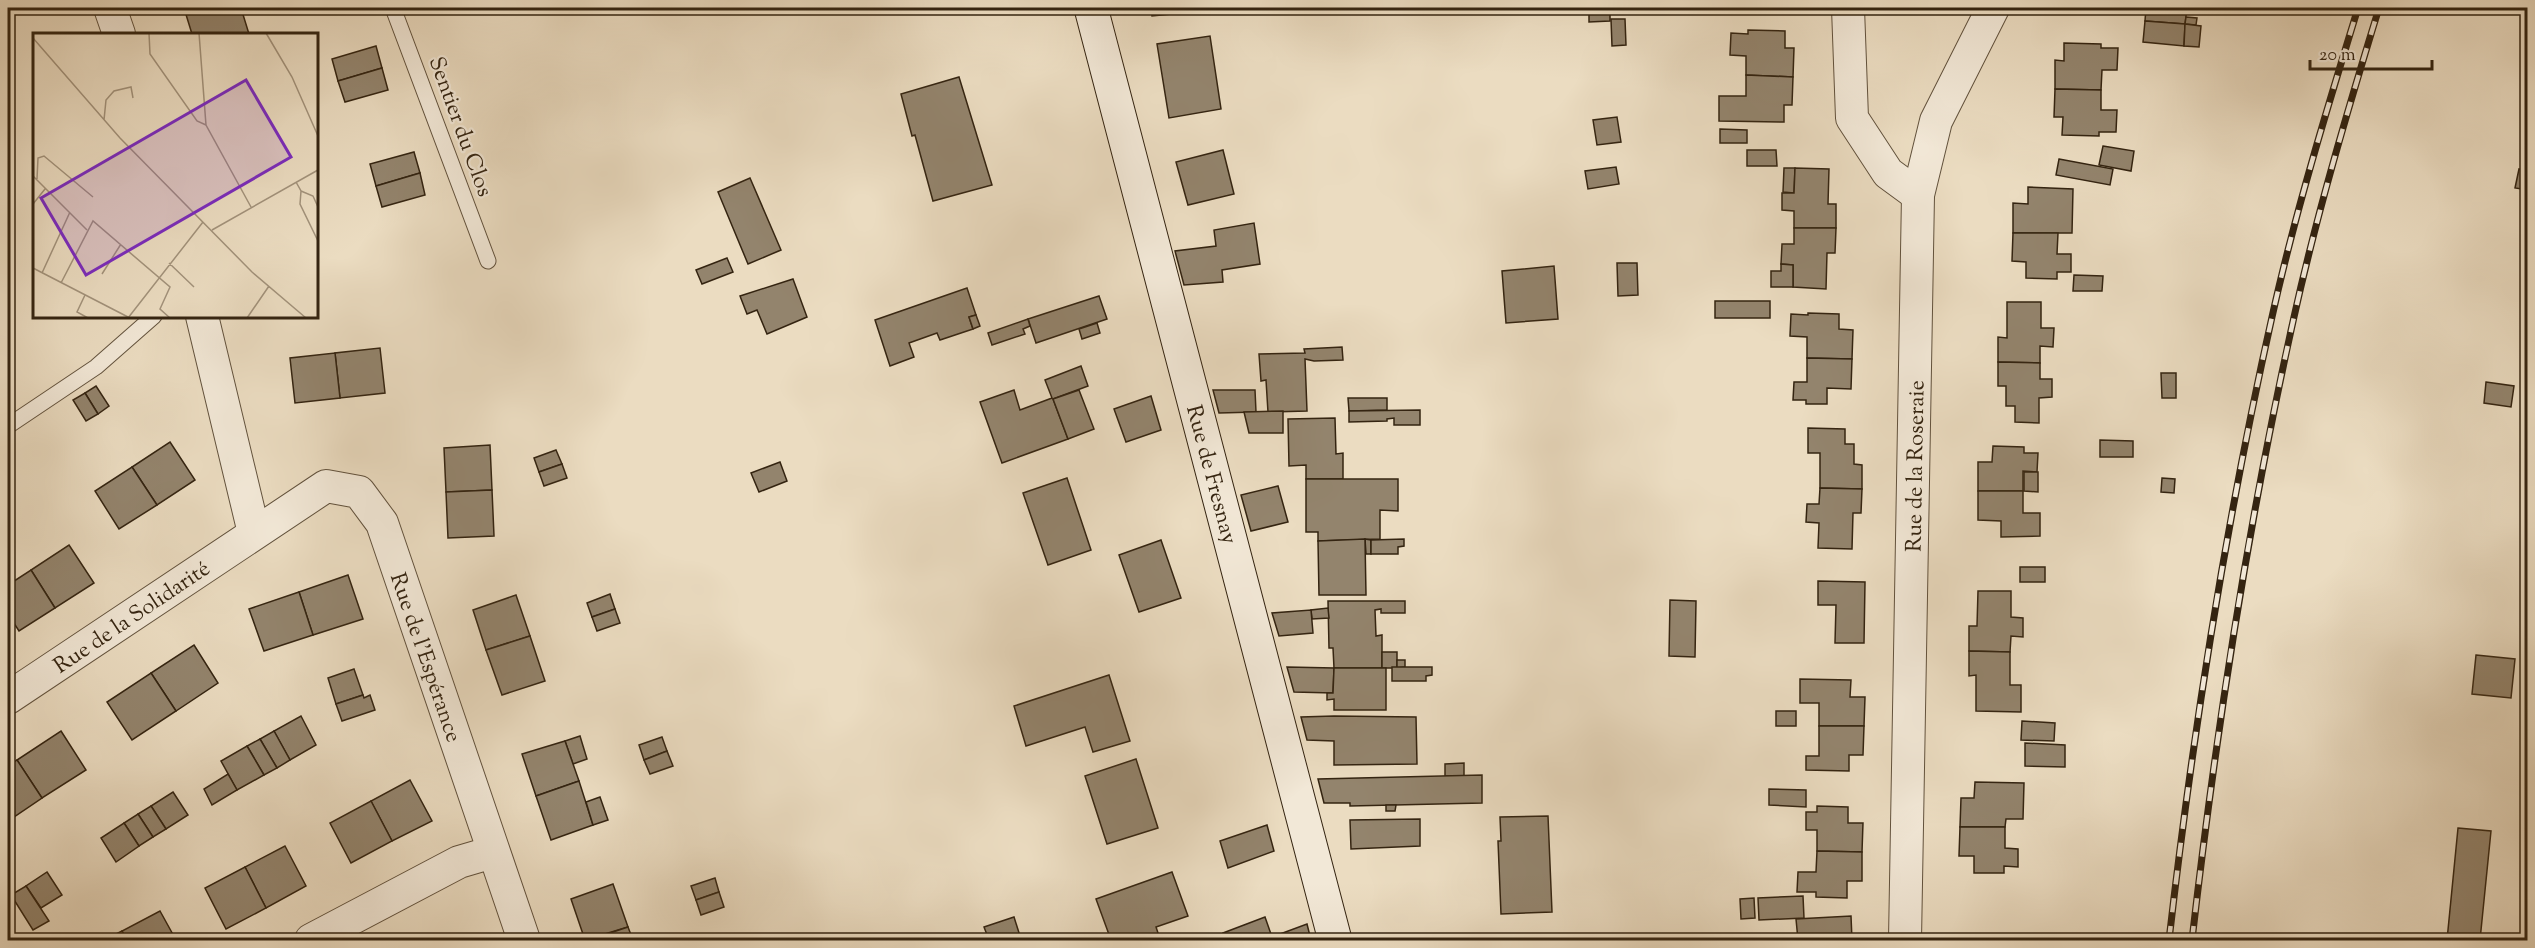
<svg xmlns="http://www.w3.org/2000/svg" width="2535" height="948" viewBox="0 0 2535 948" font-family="'Sorts Mill Goudy',serif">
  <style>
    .building { fill: #93846d; stroke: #342411; stroke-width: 1.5 }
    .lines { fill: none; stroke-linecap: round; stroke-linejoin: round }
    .lane-casing { stroke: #62523d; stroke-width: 17 }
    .street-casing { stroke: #62523d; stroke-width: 34 }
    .secondary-casing { stroke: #342411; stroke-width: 35 }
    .lane { stroke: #f2e8d7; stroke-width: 15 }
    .street { stroke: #f2e8d7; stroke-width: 32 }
    .secondary { stroke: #f2e8d7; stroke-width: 33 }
    .rail-casing { stroke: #342411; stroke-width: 7 }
    .rail { stroke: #f2e8d7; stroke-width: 4.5; stroke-dasharray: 14; stroke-linecap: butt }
    .labels { text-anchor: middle; stroke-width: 4.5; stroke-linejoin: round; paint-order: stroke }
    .street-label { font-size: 22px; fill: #342411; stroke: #f2e8d7 }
    .inset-road { fill: none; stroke: #a2927b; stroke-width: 1.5 }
    .view { fill: #7b2cbf; fill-opacity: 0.15; stroke: #7b2cbf; stroke-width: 3 }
    .inset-edge { fill: none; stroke: #342411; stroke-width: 3 }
  </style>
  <rect width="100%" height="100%" fill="#ebdcc1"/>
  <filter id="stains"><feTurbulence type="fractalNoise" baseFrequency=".00333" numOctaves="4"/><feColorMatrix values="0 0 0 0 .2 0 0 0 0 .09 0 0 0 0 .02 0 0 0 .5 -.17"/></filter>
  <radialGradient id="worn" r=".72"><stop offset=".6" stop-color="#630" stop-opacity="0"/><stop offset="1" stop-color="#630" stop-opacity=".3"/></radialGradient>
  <g class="building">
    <path d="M184 8H241L249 34H192Z"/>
    <path d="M1151 8H1202V11L1152 16Z"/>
    <path d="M1589 8H1610V21L1589 22Z"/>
    <path d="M2146 8H2187L2185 24 2145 21Z"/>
    <path d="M2186 17 2197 18 2196 25 2185 24Z"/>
    <path d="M1611 19H1625L1626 45 1612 46Z"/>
    <path d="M2145 21 2185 24 2184 46 2143 42Z"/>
    <path d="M2185 24 2201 26 2199 47 2184 46Z"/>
    <path d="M1748 30 1785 31V48H1794L1793 77 1746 75V56L1730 55 1731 33 1748 34Z"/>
    <path d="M1210 36 1221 109 1169 118 1157 44Z"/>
    <path d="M2064 43 2101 44V48H2118L2117 70H2102L2101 90 2055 89V60L2064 61Z"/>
    <path d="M376 46 382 68 338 81 332 59Z"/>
    <path d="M382 68 388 90 345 102 338 81Z"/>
    <path d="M1746 75 1793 77 1792 105H1784V122L1719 121V96H1746Z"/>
    <path d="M959 77 992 185 933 201 915 135 912 136 901 94Z"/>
    <path d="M2055 89 2101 90V110H2117L2116 132H2099V136L2062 135 2063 117H2054Z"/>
    <path d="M1617 117 1621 142 1597 145 1593 120Z"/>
    <path d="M1720 129 1747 130V143H1720Z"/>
    <path d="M2103 146 2134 151 2131 171 2099 165Z"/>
    <path d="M1223 150 1234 194 1188 205 1176 162Z"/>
    <path d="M1747 150H1776L1777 166H1747Z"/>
    <path d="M414 152 420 173 376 186 370 164Z"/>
    <path d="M2059 159 2113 169 2110 185 2056 175Z"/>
    <path d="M1616 167 1619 184 1588 189 1585 171Z"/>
    <path d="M1784 168H1795L1794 193 1783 192Z"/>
    <path d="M1795 168 1829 169 1828 204H1836V228H1794V211L1782 210V193H1794Z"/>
    <path d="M2519 169 2528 171V190L2515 188Z"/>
    <path d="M420 173 425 195 382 207 376 186Z"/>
    <path d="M750 178 781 250 748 264 718 192Z"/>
    <path d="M2028 187 2073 189 2072 233H2013V203L2028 204Z"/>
    <path d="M1254 223 1260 264 1222 270 1223 282 1184 285 1175 251 1216 246 1214 230Z"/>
    <path d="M1794 228H1836L1835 253H1827L1826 289 1793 287V265L1781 264 1782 244H1794Z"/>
    <path d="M2013 233H2058L2057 254H2071V272H2057V279L2026 278V262L2012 261Z"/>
    <path d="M727 258 733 272 702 284 696 270Z"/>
    <path d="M1617 263H1637L1638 295 1618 296Z"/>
    <path d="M1781 264 1793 265V287H1771V271H1781Z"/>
    <path d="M1554 266 1558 319 1506 323 1502 271Z"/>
    <path d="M2074 275 2103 276 2102 291H2073Z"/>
    <path d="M793 279 807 317 767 334 757 310 747 314 740 296Z"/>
    <path d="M967 288 976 315 969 317 973 329 940 340 937 333 909 343 914 357 890 366 875 320Z"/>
    <path d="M1099 296 1107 319 1036 343 1028 319Z"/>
    <rect x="1715" y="301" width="55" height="17"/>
    <path d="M2007 302H2041V328H2054L2053 347 2040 346V363L1998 362V337L2007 338Z"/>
    <path d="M1808 313 1839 314V329L1853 330 1852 359 1807 358V337L1790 336 1791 314 1808 315Z"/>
    <path d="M976 315 980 326 973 329 969 317Z"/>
    <path d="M1028 319 1030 326 1023 329 1025 334 992 345 988 333Z"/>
    <path d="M1097 323 1100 333 1082 339 1079 329Z"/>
    <path d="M1342 347 1343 360 1314 361 1305 359 1307 411 1268 412 1266 380 1261 381 1259 354 1305 353 1304 349Z"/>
    <path d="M380 348 385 393 340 398 335 353Z"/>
    <path d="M335 353 340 398 295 403 290 358Z"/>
    <path d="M1807 358 1852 359 1851 389 1827 388V404H1806V400H1793L1794 382H1807Z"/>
    <path d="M1998 362 2040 363V379H2052V397L2039 398V423L2015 422V406H2006V386H1998Z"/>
    <path d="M1081 366 1088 386 1053 399 1068 439 1002 463 980 402 1014 390 1020 410 1052 398 1045 380Z"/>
    <path d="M2161 373H2176V398H2162Z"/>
    <path d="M2486 382 2514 386 2511 407 2484 403Z"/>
    <path d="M96 386 109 406 98 414 85 393Z"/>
    <path d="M1079 390 1094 429 1068 439 1053 399Z"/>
    <path d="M1213 390H1255L1256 412 1219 413Z"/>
    <path d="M85 393 98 414 86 421 73 400Z"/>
    <path d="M1151 396 1161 430 1126 442 1114 409Z"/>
    <path d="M1348 398H1387V410L1349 411Z"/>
    <path d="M1420 410V425H1394V418L1387 419V421L1349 422V411Z"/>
    <path d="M1283 411V433H1249L1244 412Z"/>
    <path d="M1335 418 1336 454 1343 453V479H1306V465L1289 466 1288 419Z"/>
    <path d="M1808 428 1845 429V444H1854V464L1862 465V489L1820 488V453H1808Z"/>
    <path d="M2100 440 2133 441V457H2100Z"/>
    <path d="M170 442 195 480 157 505 132 467Z"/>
    <path d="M490 445 492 490 446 492 444 448Z"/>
    <path d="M1993 446 2024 447V453H2038L2037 472 2023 471V491H1978V462H1992Z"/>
    <path d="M556 450 562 464 539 472 534 458Z"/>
    <path d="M780 462 787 481 759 492 751 473Z"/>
    <path d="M562 464 567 478 544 486 539 472Z"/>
    <path d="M132 467 157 505 119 529 95 491Z"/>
    <path d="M2024 472H2038V492L2024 491Z"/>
    <path d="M1067 478 1091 550 1048 565 1023 493Z"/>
    <path d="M2162 478 2175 479 2174 493 2161 492Z"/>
    <path d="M1306 479H1398V511L1380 510V539L1318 541V532H1306Z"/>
    <path d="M1278 486 1288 522 1251 531 1241 495Z"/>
    <path d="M1820 488 1862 489 1861 513H1853L1852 549 1818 548 1819 523 1806 522 1807 504H1819Z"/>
    <path d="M492 490 494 536 448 538 446 492Z"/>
    <path d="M1978 491H2023V513H2040V536L2001 537V521L1978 520Z"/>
    <path d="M1365 539 1371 540V554H1366Z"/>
    <path d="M1365 539 1366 595H1319L1318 541Z"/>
    <path d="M1404 539V546L1398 547V554H1371V540Z"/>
    <path d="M1161 540 1181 598 1139 612 1119 555Z"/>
    <path d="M69 545 94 583 55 608 31 570Z"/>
    <rect x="2020" y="567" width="25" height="15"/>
    <path d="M31 570 55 608 19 631 8 614V585Z"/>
    <path d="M348 575 363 619 313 635 299 592Z"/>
    <path d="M1818 581 1865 582 1864 643H1835L1836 605H1818Z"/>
    <path d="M1978 591H2011V617L2023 618V637L2011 636 2010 652 1969 651V626H1977Z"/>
    <path d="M299 592 313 635 264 651 249 609Z"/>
    <path d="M610 594 615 609 592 617 587 603Z"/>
    <path d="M516 595 530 636 486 650 473 610Z"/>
    <path d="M1670 600 1696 601 1695 657 1669 656Z"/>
    <path d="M1328 601H1405V613H1381V609L1375 610 1376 636 1382 635V668H1334L1333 648H1329Z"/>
    <path d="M1328 608 1329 618 1312 619 1311 610Z"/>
    <path d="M615 609 620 623 597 631 592 617Z"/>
    <path d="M1311 610 1313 633 1279 636 1272 613Z"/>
    <path d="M530 636 545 681 502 695 486 650Z"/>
    <path d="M194 645 218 683 176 711 151 673Z"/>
    <path d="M1969 651 2010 652V685H2021V712L1976 711V675L1969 676Z"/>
    <rect x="1382" y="652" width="15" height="16"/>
    <path d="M2476 655 2515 659 2511 698 2472 694Z"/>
    <path d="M1397 660H1405V667L1397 668Z"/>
    <path d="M1287 667 1334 668 1333 693 1294 692Z"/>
    <path d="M1392 667H1432V675L1426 676V681H1392Z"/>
    <path d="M1334 668H1386V710H1334V699L1327 700V693H1333Z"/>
    <path d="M354 669 363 695 336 704 328 678Z"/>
    <path d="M151 673 176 711 132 740 107 702Z"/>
    <path d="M1109 675 1130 741 1093 752 1085 727 1026 746 1014 706Z"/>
    <path d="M1800 679 1851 680 1850 697H1865L1864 726H1819V703H1800Z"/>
    <path d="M363 695 364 698 370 695 375 710 342 721 336 704Z"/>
    <rect x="1776" y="711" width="20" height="15"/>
    <path d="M301 716 316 745 290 760 274 731Z"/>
    <path d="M1334 716 1416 717 1417 764 1334 765V741L1307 740 1301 717Z"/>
    <path d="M2022 721 2055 723 2054 741 2021 740Z"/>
    <path d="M1819 726H1864L1863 755H1849V771L1806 770V756H1819Z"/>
    <path d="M61 731 86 770 42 798 17 760Z"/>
    <path d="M274 731 290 760 277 768 260 739Z"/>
    <path d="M580 736 587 759 573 764 565 741Z"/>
    <path d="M662 737 667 751 644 760 639 745Z"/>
    <path d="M260 739 277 768 264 775 247 746Z"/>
    <path d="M565 741 579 781 536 796 522 754Z"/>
    <path d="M2025 743 2065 745V767L2025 766Z"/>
    <path d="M247 746 264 775 237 790 221 761Z"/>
    <path d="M667 751 673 766 650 774 644 760Z"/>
    <path d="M1136 759 1158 828 1107 844 1085 776Z"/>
    <path d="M17 760 42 798 8 821V766Z"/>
    <path d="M1464 763V776H1445V764Z"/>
    <path d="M228 774 237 790 212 805 204 789Z"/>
    <path d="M1482 775V803L1350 806V803H1324L1318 779Z"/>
    <path d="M410 780 432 821 392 841 371 801Z"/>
    <path d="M579 781 593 825 551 840 536 796Z"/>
    <path d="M1975 782 2024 783 2023 819H2006L2005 827H1960L1961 798H1974Z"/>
    <path d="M1769 789 1806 790V807L1769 805Z"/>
    <path d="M173 792 188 815 166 829 151 806Z"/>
    <path d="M600 797 608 820 593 825 586 802Z"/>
    <path d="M371 801 392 841 351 863 330 823Z"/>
    <path d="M1386 805H1396L1395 811H1386Z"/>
    <path d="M151 806 166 829 153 837 138 814Z"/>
    <path d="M1817 806 1848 807V823H1863L1862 852 1817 851V830H1806V812H1817Z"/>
    <path d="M138 814 153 837 139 846 124 823Z"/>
    <path d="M1548 816 1552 912 1501 914 1498 841H1501L1500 817Z"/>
    <path d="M1420 819V846L1351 849 1350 820Z"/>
    <path d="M124 823 139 846 116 862 101 838Z"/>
    <path d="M1267 825 1274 851 1228 868 1220 841Z"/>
    <path d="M1960 827H2005V848L2018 849V867L2004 866V873H1974V856H1959Z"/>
    <path d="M2458 828 2491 831 2480 940H2447Z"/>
    <path d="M285 846 306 886 266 908 245 867Z"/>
    <path d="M1817 851 1862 852V881H1847V898L1816 897V892H1797L1798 872H1816Z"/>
    <path d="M245 867 266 908 226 929 205 888Z"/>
    <path d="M47 872 62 895 41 908 26 886Z"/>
    <path d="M1172 872 1188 916 1156 927 1160 939 1156 940H1111L1096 899Z"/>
    <path d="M715 878 719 892 696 900 691 886Z"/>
    <path d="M613 884 628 927 585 940 571 899Z"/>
    <path d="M26 886 49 921 33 930 11 895Z"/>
    <path d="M719 892 724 907 701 915 696 900Z"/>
    <path d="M1803 896 1804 918 1759 920 1758 898Z"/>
    <path d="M1754 898 1755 918 1741 919 1740 899Z"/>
    <path d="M160 911 176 940H127L122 931Z"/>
    <path d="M1851 916 1852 940H1798L1796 919Z"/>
    <path d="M1014 917 1020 936 1008 940H989L984 927Z"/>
    <path d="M1265 917 1272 937 1307 924 1311 940H1226L1223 933Z"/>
    <path d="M628 927 633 940H589Z"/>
    <path d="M122 931 127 940H104Z"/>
    <path d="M1976 936 2039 937V940H1976Z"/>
  </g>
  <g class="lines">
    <defs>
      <g id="lane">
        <path d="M393 8 488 261"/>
        <path d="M8 426 96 367 154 316"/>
      </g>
      <g id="street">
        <path d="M110 8 119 34"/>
        <path d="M1848 8 1852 118 1888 173 1918 195"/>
        <path d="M202 316 254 533"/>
        <path d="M8 698 326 486 359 492 382 523 524 940"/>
        <path d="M311 940 459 862 493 852"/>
        <path d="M1905 940 1918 195 1936 121 1993 8"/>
      </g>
      <path id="secondary" d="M1091 8 1335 940"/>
    </defs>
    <use href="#lane" class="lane-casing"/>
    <use href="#street" class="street-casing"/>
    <use href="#secondary" class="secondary-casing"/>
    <use href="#lane" class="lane"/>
    <use href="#street" class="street"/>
    <use href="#secondary" class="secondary"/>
    <defs>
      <g id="rail">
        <path d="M2169 940C2193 731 2226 522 2272 317 2295 213 2327 109 2358 8"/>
        <path d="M2192 940C2216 731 2248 523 2294 317 2317 213 2348 109 2379 8"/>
      </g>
    </defs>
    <use href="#rail" class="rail-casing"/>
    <use href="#rail" class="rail"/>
  </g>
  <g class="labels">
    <g class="street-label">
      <text transform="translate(462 126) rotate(70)" y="8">Sentier du Clos</text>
      <text transform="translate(1914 466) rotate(-89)" y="8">Rue de la Roseraie</text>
      <text transform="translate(1213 474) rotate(75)" y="8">Rue de Fresnay</text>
      <text transform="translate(131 616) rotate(-34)" y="8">Rue de la Solidarité</text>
      <text transform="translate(427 657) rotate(71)" y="8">Rue de l'Espérance</text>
    </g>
  </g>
  <g transform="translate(33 33)">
    <rect width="285" height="285" fill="#ebdcc1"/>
    <path class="inset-road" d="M116 0 117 21 164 88 173 92M166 0 173 92 218 174M233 0 259 44 285 103M0 5 87 105 219 239 273 285M71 87 73 67 81 58 98 54 100 65M0 143 54 197M4 146 5 125 11 123 60 164M263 149 268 158 267 171 285 208M268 158 280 163 285 174M0 171 12 156M179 197 285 137M136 230 161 254M0 235 95 284M9 240 37 179M69 241 88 211M28 250 60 188 137 254 127 276 137 285M52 262 44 279 55 285M95 285 170 189M214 285 236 253"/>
    <path class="view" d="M213 47 258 124 53 242 8 165Z"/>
    <rect width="285" height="285" class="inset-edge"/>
  </g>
  <rect width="2535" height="948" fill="none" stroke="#ebdcc1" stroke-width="30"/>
  <rect x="9" y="9" width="2517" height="930" fill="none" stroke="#342411" stroke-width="3"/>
  <rect x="15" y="15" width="2505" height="918" fill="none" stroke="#342411" stroke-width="1.5"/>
  <path d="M2310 60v9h122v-9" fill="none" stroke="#342411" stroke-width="3"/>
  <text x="2319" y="60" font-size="18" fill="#342411" stroke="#f2e8d7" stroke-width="4.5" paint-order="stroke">20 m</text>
  <rect width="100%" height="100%" filter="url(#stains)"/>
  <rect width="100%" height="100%" fill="url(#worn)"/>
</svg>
